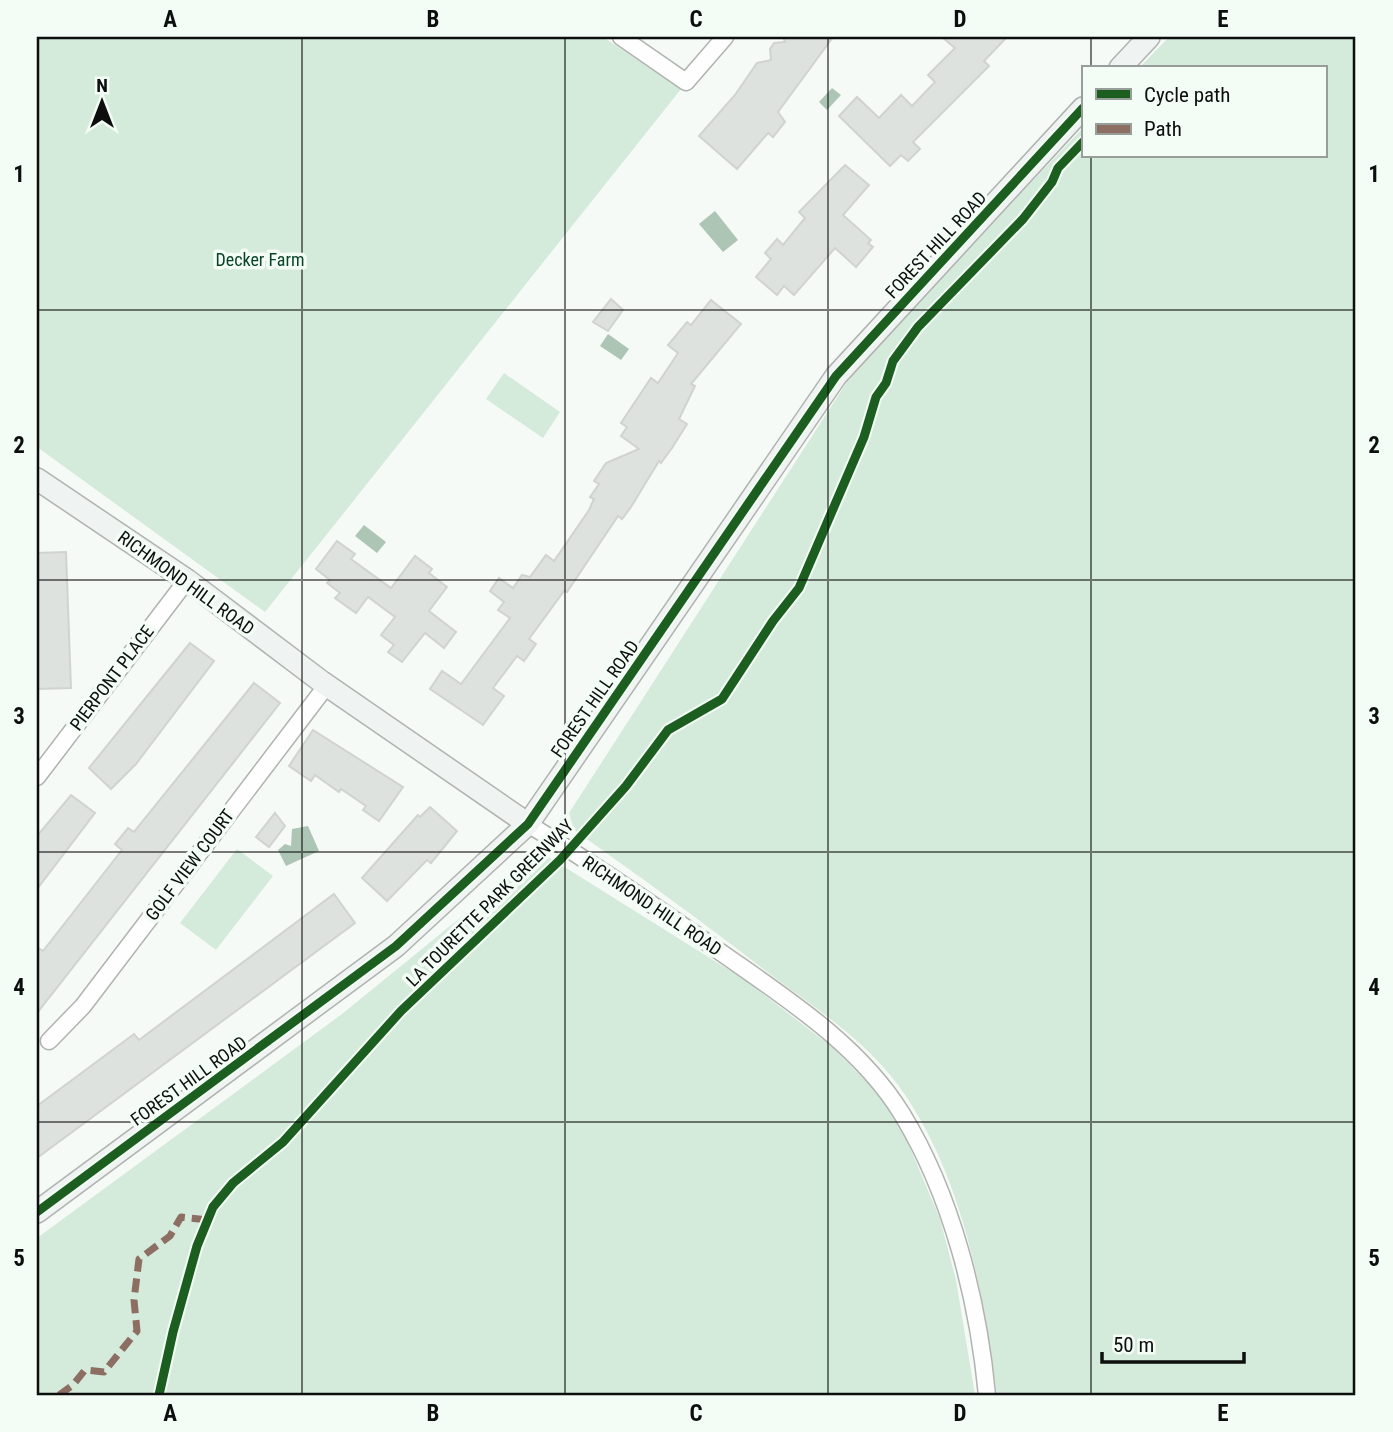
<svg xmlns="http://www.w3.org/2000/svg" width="1393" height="1432" viewBox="0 0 1393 1432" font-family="'Roboto Condensed',sans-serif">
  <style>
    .green { fill: #d4eada }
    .water { fill: #acc5b4 }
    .building { fill: #dee2df; stroke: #d0d3d0; stroke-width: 2 }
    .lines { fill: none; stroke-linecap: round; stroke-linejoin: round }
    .street-casing { stroke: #b0b3b0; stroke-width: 19 }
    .secondary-casing { stroke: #b0b3b0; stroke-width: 24 }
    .street { stroke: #fefefe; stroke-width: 16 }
    .secondary { stroke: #eff3f1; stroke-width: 21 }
    .quiet { stroke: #8d6e63; stroke-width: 7; stroke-dasharray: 14 7; stroke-linecap: butt }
    .cycleway-casing { stroke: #f3fcf5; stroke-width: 13 }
    .cycleway { stroke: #1b5e20; stroke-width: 9 }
    .grid { fill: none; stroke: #0c0f0d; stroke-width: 2; stroke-opacity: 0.55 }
    .labels { text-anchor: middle; stroke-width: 7; stroke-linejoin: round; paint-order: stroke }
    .street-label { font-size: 18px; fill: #0c0f0d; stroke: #f3fcf5 }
    .park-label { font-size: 18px; fill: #084527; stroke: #f3fcf5 }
    .neatline { fill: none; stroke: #0c0f0d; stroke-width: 2.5 }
    .grid-label { font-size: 23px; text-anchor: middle; font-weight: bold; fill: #0c0f0d }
  </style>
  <rect width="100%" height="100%" fill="#f5faf6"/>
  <g class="green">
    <path d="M37 37H603L681 89 265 612 37 447Z"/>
    <path d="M1169 37H1356V1395H997C983 1291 962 1172 898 1085 863 1038 812 1006 766 971 703 922 639 876 574 830L569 813 845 385 888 332 1083 128V156H1325V68H1139Z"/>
    <path d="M504 373 560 412 543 438 486 399Z"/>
    <path d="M237 849 273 876 216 950 180 923Z"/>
    <path d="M547 856 745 980 832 1047 881 1096 908 1143 940 1219 956 1280 975 1395H37V1238L342 1014 519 870 536 857Z"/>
  </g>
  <g class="water">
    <path d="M832 88 841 95 827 110 819 102Z"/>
    <path d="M715 211 738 240 723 252 699 224Z"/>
    <path d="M608 334 629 349 621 360 600 346Z"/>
    <path d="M364 525 386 542 377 553 355 536Z"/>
    <path d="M308 826 319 851 286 866 278 850 285 844 291 846 292 829Z"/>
  </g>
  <g class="building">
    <path d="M783 37H833L778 112 785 122 773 137 768 133 737 169 699 136 735 95 757 63 771 60 770 49 774 43 785 42Z"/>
    <path d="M942 37H1007L984 61 989 66 913 142 920 149 908 161 901 155 890 166 839 116 857 97 879 118 901 95 912 106 935 82 928 75 955 48Z"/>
    <path d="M845 165 869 185 843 215 871 240 868 243 873 247 856 267 835 248 794 295 784 286 777 295 756 277 771 259 765 253 777 239 783 245 805 218 799 212Z"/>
    <path d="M611 299 623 310 608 331 593 322Z"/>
    <path d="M711 300 741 324 691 384 695 386 679 419 687 424 672 448 661 463 659 461 631 507 622 519 618 516 567 592 564 591 529 639 536 644 524 661 517 656 493 688 504 696 483 725 430 689 442 671 461 684 510 618 498 610 504 602 490 591 499 578 513 588 522 575 530 577 546 555 554 561 589 510 594 499 590 497 599 484 594 481 606 463 639 449 621 436 627 427 621 423 651 378 658 383 678 353 668 345 687 322 691 325Z"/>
    <path d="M337 541 355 554 351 559 391 588 415 556 432 569 429 573 447 587 429 611 456 632 444 648 425 633 402 662 388 652 394 645 381 635 395 617 368 597 356 613 335 598 340 593 327 583 330 580 316 569Z"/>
    <path d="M66 552 71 688 37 689V553Z"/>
    <path d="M190 643 214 661 136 764 111 789 89 768Z"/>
    <path d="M254 683 280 703 37 1013V947L43 951 122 850 115 844 128 828 134 832Z"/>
    <path d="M313 730 403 787 379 821 363 810 366 806 341 789 339 792 315 775 311 781 289 766Z"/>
    <path d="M71 795 95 813 37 889V836Z"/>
    <path d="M430 807 457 831 431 863 427 860 387 901 362 878 418 815 420 817Z"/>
    <path d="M275 813 285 826 269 847 256 837Z"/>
    <path d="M334 894 355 923 37 1158V1106L134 1034 139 1040Z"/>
  </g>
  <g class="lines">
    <defs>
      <g id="street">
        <path d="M621 37 686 82 725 37"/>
        <path d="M37 777 187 580"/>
        <path d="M528 824C596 865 661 910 726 956 789 1000 861 1047 902 1114 952 1196 978 1300 987 1395"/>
        <path d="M49 1041 83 1006 327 685"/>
      </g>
      <g id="secondary">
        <path d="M1120 68 1149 37"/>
        <path d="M37 479 187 580 322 682 528 824"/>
        <path d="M37 1212 396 946 528 824 836 376 1083 108"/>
      </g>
    </defs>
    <use href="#street" class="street-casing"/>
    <use href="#secondary" class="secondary-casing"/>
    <use href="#street" class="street"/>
    <use href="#secondary" class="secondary"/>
    <path class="quiet" d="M59 1395 73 1385 85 1370 104 1372 137 1331 134 1300 139 1259 170 1236 181 1217 207 1220"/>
    <defs>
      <g id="cycleway">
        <path d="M37 1212 396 946 528 824 836 376 1083 108"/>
        <path d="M159 1395 173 1332 197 1246 213 1207 233 1183 283 1142 401 1011 560 860 626 786 668 730 722 699 773 621 799 588 864 437 876 397 886 383 893 361 918 327 1023 219 1052 182 1058 168 1083 142"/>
      </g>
    </defs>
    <use href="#cycleway" class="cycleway-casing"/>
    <use href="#cycleway" class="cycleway"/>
  </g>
  <path class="grid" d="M302 37V1395M565 37V1395M828 37V1395M1091 37V68M1091 156V1395M37 310H1356M37 580H1356M37 852H1356M37 1122H1356"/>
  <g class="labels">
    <g class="street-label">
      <text transform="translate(936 245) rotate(-47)" y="6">FOREST HILL ROAD</text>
      <text transform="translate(186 583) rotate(36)" y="6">RICHMOND HILL ROAD</text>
      <text transform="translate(112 678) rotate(-53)" y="6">PIERPONT PLACE</text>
      <text transform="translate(595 699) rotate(-55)" y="6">FOREST HILL ROAD</text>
      <text transform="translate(190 865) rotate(-53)" y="6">GOLF VIEW COURT</text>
      <text transform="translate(490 903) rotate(-45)" y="6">LA TOURETTE PARK GREENWAY</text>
      <text transform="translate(652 906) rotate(34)" y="6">RICHMOND HILL ROAD</text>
      <text transform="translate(189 1081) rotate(-36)" y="6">FOREST HILL ROAD</text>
    </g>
    <g class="park-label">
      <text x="260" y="266">Decker Farm</text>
    </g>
  </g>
  <rect width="1393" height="1432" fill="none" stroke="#f3fcf5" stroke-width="77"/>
  <rect x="1082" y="66" width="245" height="91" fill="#f3fcf5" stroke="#979d98" stroke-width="2"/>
  <rect x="1096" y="89" width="35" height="10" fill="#1b5e20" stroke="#979d98" stroke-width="2"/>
  <text x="1144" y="102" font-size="21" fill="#0c0f0d">Cycle path</text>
  <rect x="1096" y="124" width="35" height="10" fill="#8d6e63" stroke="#979d98" stroke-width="2"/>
  <text x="1144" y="136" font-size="21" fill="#0c0f0d">Path</text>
  <g transform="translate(102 102)" stroke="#f3fcf5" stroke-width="5" paint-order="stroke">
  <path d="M0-5L12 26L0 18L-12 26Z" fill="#0c0f0d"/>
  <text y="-10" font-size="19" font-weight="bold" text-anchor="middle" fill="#0c0f0d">N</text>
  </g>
  <path d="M1102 1352v10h142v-10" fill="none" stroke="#0c0f0d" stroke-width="3.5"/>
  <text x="1113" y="1352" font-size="21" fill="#0c0f0d" stroke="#f3fcf5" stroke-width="5" paint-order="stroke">50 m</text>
  <rect x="38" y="38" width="1316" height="1356" class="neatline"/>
  <g class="grid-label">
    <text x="170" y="27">A</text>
    <text x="433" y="27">B</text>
    <text x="696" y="27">C</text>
    <text x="960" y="27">D</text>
    <text x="1223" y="27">E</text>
    <text x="19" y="182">1</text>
    <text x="1374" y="182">1</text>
    <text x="19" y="453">2</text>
    <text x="1374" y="453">2</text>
    <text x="19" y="724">3</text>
    <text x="1374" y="724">3</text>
    <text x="19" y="995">4</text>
    <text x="1374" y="995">4</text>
    <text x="19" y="1266">5</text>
    <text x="1374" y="1266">5</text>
    <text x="170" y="1421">A</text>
    <text x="433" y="1421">B</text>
    <text x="696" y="1421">C</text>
    <text x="960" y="1421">D</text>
    <text x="1223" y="1421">E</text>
  </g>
</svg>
